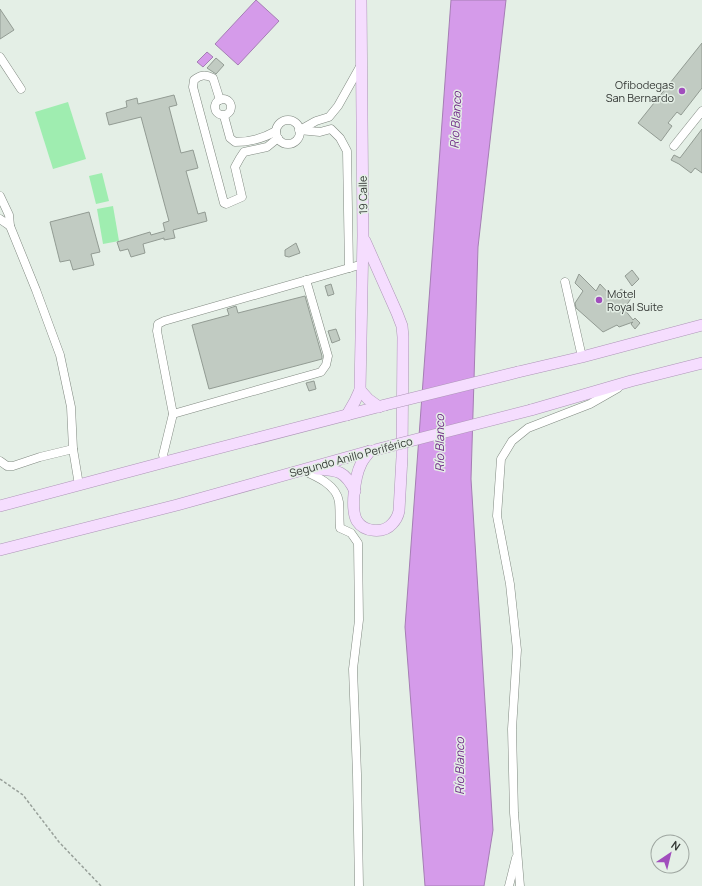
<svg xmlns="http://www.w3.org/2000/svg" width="702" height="886" viewBox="0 0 702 886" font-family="Manrope,sans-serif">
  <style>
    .green { fill: #9fedb0 }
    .water { fill: #d59bea; stroke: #a57eb4 }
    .building { fill: #c1cbc2; stroke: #929b93 }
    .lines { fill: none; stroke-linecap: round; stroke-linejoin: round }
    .minor-casing { stroke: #808981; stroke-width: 9 }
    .major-casing { stroke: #ad95b7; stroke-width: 12 }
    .path { stroke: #98a09a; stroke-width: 1.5; stroke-dasharray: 3 2; stroke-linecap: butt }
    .minor { stroke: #fff; stroke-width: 8 }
    .major { stroke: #f5ddfe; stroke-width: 11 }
    .major-bridge-casing { stroke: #ad95b7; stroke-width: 12; stroke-linecap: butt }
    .major-bridge { stroke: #f5ddfe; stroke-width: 11 }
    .poi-dot { fill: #a14ebd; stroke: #e4efe6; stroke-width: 1.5 }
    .labels { text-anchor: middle; stroke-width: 3; stroke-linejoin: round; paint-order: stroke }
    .poi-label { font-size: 11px; fill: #353936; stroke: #e4efe6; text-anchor: end }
    .street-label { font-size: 11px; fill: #353936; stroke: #e4efe6 }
    .water-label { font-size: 12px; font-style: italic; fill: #712c88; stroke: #e4efe6 }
  </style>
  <rect width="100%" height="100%" fill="#e4efe6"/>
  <g class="green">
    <path d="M68 102 86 159 53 169 35 112Z"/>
    <path d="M102 173 109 201 96 204 89 176Z"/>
    <path d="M113 206 119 241 103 244 97 209Z"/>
  </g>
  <g class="water">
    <path d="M256 0 279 21 238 65 215 44Z"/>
    <path d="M451 0H506L478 247 471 479 493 830 484 886H425L405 627Z"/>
    <path d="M207 52 213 57 203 67 197 62Z"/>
  </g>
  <g class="building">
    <path d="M0 9 14 30 0 39Z"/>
    <path d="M702 43V88L681 115 677 112 668 123 672 126 661 141 638 123Z"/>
    <path d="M216 58 224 65 216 74 207 68Z"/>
    <path d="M174 95 177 105 169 107 181 153 193 150 198 168 186 171 198 214 205 212 207 221 173 230 175 238 164 240V238L143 244 145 253 131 257 128 249 120 251 117 242 150 232 151 235 165 231 163 223 169 221 141 117 109 125 106 113 127 107 126 101 137 98 138 104Z"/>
    <path d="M702 129V173L695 168 691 173 679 164 671 160 674 155 680 158Z"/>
    <path d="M89 212 100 252 91 254 94 265 73 270 70 260 60 262 50 222Z"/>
    <path d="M296 243 300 253 289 257 285 256V250Z"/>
    <path d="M632 270 639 279 632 286 625 276Z"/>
    <path d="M579 274 596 291 600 284 614 299 621 289 632 297 624 309 633 320 635 318 640 323 635 329 631 324 633 322 619 327 617 325 603 332 576 308 575 303 583 291 575 283Z"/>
    <path d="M331 284 334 294 328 296 325 286Z"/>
    <path d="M305 296 322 356V359L209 389 192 325 229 315 227 309 236 306 238 313Z"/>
    <path d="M336 329 340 340 332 343 328 331Z"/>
    <path d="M314 381 316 389 309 391 306 383Z"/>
  </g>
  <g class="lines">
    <defs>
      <g id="minor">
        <path d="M0 57 21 89"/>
        <circle cx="223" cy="107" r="8"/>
        <path d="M220 100 213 78C205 74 200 75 194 80L193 87 224 203 226 204 242 197 235 167 240 158 244 152 267 147 278 138"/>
        <path d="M224 116 230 138 235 142C249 142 264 138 276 131"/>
        <circle cx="288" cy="132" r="12"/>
        <path d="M299 130 320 132 331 129 340 138 347 151 349 268"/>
        <path d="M300 130 316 121 329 117 338 106 361 65"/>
        <path d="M674 146 702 111"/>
        <path d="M0 196 9 215 10 226"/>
        <path d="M0 219 10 226 36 290 60 355 71 407 73 449 79 485"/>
        <path d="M565 282 582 357"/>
        <path d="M173 414 321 372 326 365 328 356 306 280"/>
        <path d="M0 461 7 466H13L40 457 73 449"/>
        <path d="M165 462 163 455 173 414 157 331 158 324 164 321 363 264"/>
        <path d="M302 470C316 476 337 485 339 502 340 511 339 519 340 528L351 533 358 543 359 620 353 669 357 774 359 886"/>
        <path d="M509 886 516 858"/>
        <path d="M520 886 514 813 512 729 517 650 510 584 497 516 501 459 512 441 528 428 590 404 618 388"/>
      </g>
      <g id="major">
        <path d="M365 241 397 313 402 326 403 337 402 457 399 511C398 516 396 520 392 524 383 534 364 532 357 521 350 509 355 476 361 464 363 459 367 455 370 451"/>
        <path d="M518 372 582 357 702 325"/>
        <path d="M360 390 368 399 379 407"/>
        <path d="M531 410 631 381 702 363"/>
        <path d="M347 415 355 401 360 390 363 236 361 0"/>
        <path d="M317 469C338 470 345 471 355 491"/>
        <path d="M0 506 165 462 385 405"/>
        <path d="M0 550 177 505 370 451"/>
      </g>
    </defs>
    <use href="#minor" class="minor-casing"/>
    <use href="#major" class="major-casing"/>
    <path class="path" d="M0 779 23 795 59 842 101 886"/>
    <use href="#minor" class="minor"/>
    <use href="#major" class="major"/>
    <defs>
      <g id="major-bridge">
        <path d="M385 405 518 372"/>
        <path d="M375 450 531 410"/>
      </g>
    </defs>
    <use href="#major-bridge" class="major-bridge-casing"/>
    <use href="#major-bridge" class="major-bridge"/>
  </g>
  <g class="poi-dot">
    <circle cx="682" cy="91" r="4"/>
    <circle cx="599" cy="300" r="4"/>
  </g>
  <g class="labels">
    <g class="poi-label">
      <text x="674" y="89">Ofibodegas<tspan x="674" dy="13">San Bernardo</tspan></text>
      <text x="607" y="298" text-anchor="start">Motel<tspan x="607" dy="13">Royal Suite</tspan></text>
    </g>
    <g class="street-label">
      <text transform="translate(363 195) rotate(-91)" y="4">19 Calle</text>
      <text transform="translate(351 457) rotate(-15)" y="4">Segundo Anillo Periférico</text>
    </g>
    <g class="water-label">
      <text transform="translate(456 120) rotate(-87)" y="4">Río Blanco</text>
      <text transform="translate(440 443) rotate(-90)" y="4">Río Blanco</text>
      <text transform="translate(460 766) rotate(-90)" y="4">Río Blanco</text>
    </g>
  </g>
  <g transform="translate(670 854) rotate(35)"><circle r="19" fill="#e4efe6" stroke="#9ea6a0"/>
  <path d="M0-3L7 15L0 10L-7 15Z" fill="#a14ebd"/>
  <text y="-6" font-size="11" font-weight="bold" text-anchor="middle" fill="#353936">N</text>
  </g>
</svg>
